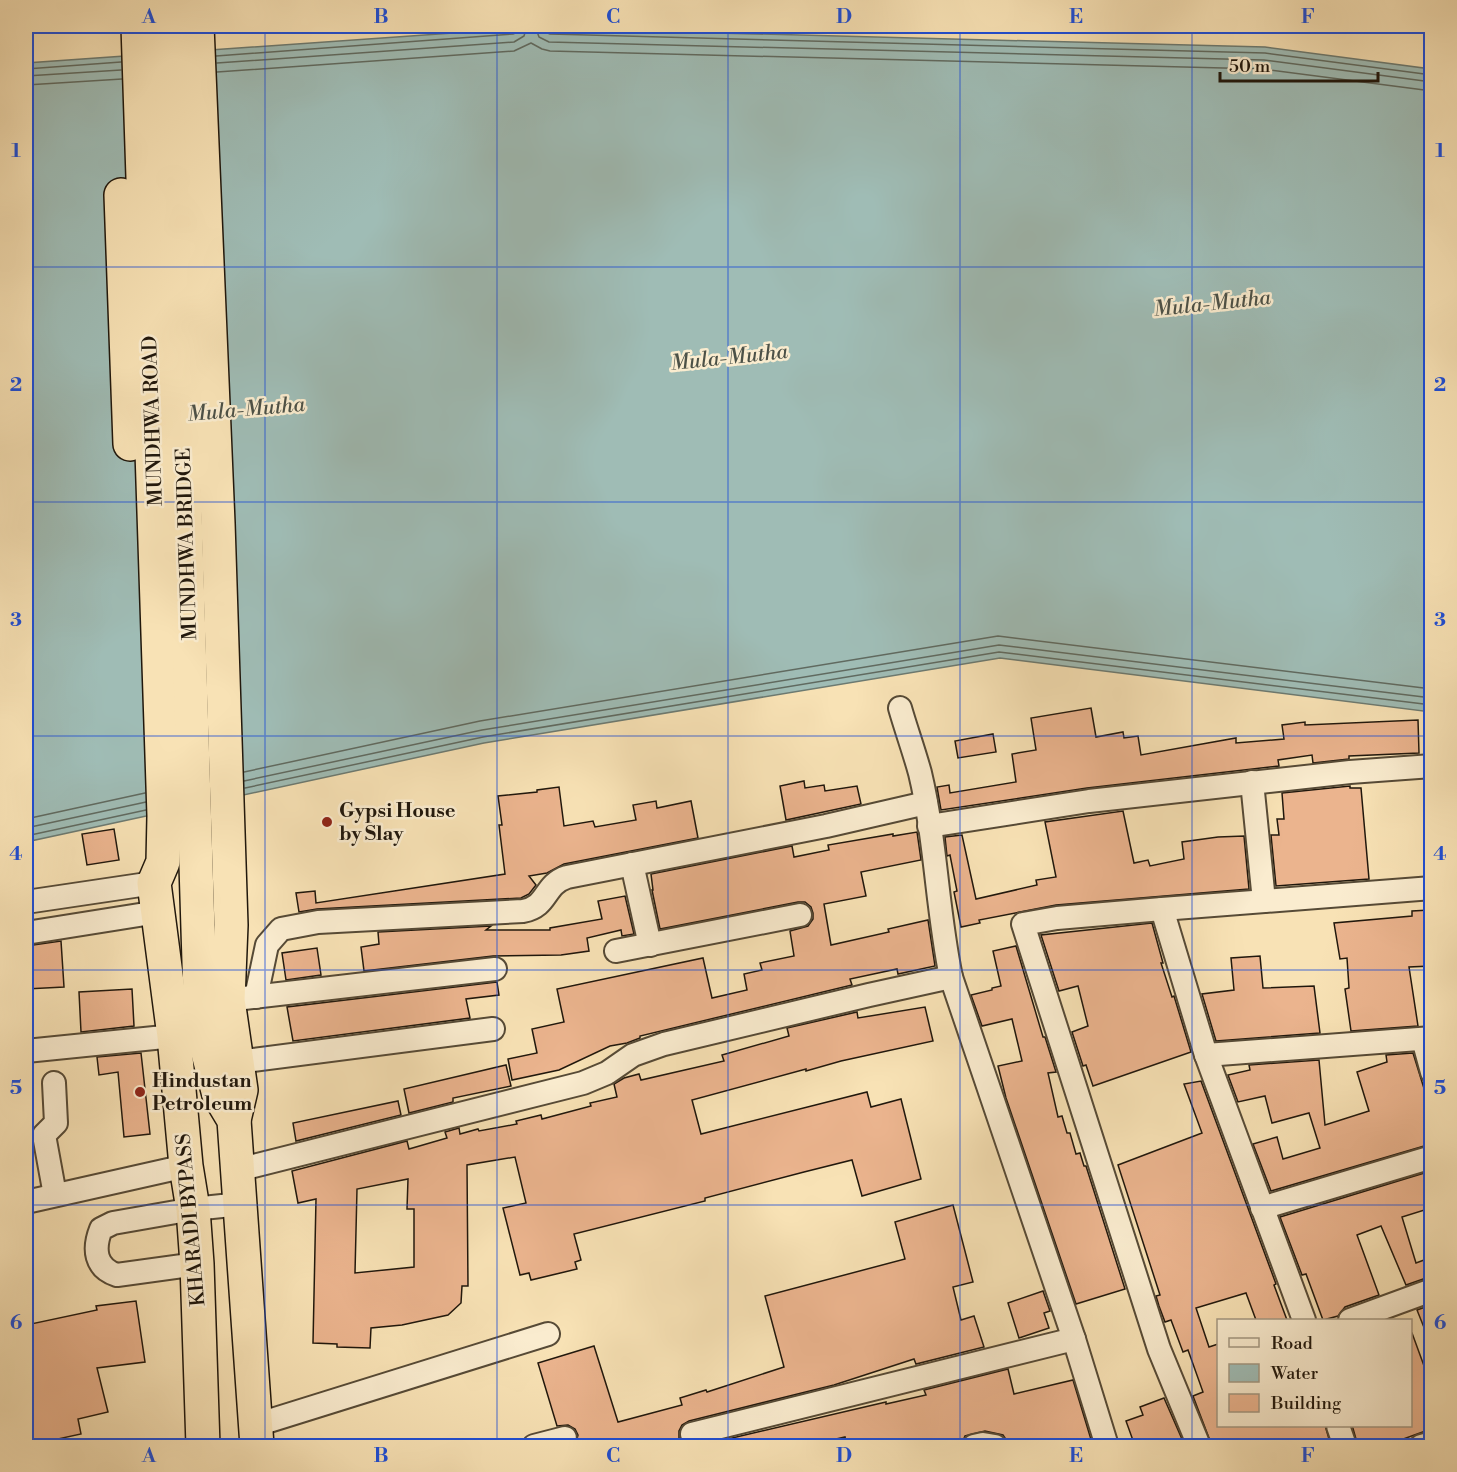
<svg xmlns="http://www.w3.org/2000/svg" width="1457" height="1472" viewBox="0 0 1457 1472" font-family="'Libre Bodoni',serif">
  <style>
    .water { fill: #9fbcb5; stroke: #6c7a71; stroke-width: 1.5 }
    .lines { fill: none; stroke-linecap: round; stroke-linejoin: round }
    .shore { stroke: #606a60; stroke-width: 1.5 }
    .building { fill: #ebb48e; stroke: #20170c; stroke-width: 1.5; fill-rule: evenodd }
    .minor-casing { stroke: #564a36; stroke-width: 26 }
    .highway-casing { stroke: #20170c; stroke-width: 36 }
    .minor { stroke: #faeccf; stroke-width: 22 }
    .highway { stroke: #f8e2b5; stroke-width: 33 }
    .grid { fill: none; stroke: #1d4ed8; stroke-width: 1.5; stroke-opacity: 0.55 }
    .poi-dot { fill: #8f2418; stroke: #faeccf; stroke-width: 2 }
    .labels { text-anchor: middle; stroke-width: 5; stroke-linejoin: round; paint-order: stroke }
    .street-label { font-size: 20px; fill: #20170c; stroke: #faeccf }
    .poi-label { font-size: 20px; font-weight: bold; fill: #20170c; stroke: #faeccf; text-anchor: start }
    .water-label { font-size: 21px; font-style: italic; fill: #4c5147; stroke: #faeccf }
    .neatline { fill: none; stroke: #1d4ed8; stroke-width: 2 }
    .grid-label { font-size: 20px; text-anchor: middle; font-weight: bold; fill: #1d4ed8 }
  </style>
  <rect width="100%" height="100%" fill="#f8e2b5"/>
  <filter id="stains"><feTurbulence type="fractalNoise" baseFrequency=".00333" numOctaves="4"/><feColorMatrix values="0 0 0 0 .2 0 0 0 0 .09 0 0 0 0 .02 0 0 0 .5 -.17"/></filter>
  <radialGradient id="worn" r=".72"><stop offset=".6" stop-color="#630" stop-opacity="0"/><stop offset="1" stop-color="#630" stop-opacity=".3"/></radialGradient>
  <path class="water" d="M523 28 1265 47 1431 69V712L1000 658 484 743 26 842V63Z"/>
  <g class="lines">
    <g class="shore">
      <path d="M535 26 539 37 549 42 1264 60 1432 82"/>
      <path d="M543 26 545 32 550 34 1265 53 1432 75"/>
      <path d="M216 56 513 34 518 32 520 26"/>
      <path d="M217 63 514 42 524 36 527 26"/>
      <path d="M26 69 121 62"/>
      <path d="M217 72 514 51 531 43 542 49 550 51 1263 69 1432 91"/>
      <path d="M26 76 121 70"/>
      <path d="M26 85 122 79"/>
      <path d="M244 772 480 721 998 636 1432 689"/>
      <path d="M244 781 482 730 999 645 1432 698"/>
      <path d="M245 788 483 737 999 652 1432 705"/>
      <path d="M26 819 145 793"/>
      <path d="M26 828 146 802"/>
      <path d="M26 836 146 810"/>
    </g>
  </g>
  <g class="building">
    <path d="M1091 708 1096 737 1123 732 1124 738 1138 736 1141 755 1236 738V743L1284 739 1282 725 1305 722V725L1418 720 1419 753 1349 756V759L1313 763 1312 755 1278 760 1279 766 1087 788 941 810 937 787 949 785 950 793 1016 782 1012 754 1036 750 1031 718Z"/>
    <path d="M993 734 996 752 958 758 955 741Z"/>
    <path d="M804 781 805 788 824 785 825 791 857 786 861 804 786 820 780 786Z"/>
    <path d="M1350 786V788H1361L1369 879 1276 886 1271 835H1279L1277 819H1284L1282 793Z"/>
    <path d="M559 787 564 826 593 821 595 827 636 820 633 805 656 801 657 808 691 801 698 838 564 864 547 873 529 876 536 885 529 894 521 898 317 909 299 912 296 893 315 891 316 903 505 874 499 825H502L498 796 537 792V790Z"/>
    <path d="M1123 811 1134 863 1148 860 1150 866 1184 859 1182 842 1218 837 1244 836 1249 889 1056 905 979 920 980 923 961 927 954 892 957 891 950 855 947 856 945 837 962 835 976 899 1037 885 1036 880 1056 877 1045 822Z"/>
    <path d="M114 829 119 860 87 865 82 834Z"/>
    <path d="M917 832 921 860 861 872 866 896 824 904 831 945 889 932 888 929 928 920 935 966 898 974 897 969 850 979 852 985 640 1036V1038L627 1043 610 1046 559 1070 512 1080 508 1059 537 1053 532 1029 564 1022 557 989 703 958 712 998 747 990 744 974 762 970 760 963 794 956 790 931 808 926 813 919V913L811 907 805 902H798L660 929 652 890H653L651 874 792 846 794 857 829 850 828 845 893 834V836Z"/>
    <path d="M625 896 634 934 622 936 621 930 587 938 589 951 561 955 493 956 364 971 361 947 379 944 378 932 491 926 486 930H550V928L602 919 598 901Z"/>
    <path d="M1430 910 1431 966 1409 967 1418 1026 1351 1031 1345 989 1349 988 1347 958 1340 959 1334 923 1412 916V911Z"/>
    <path d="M1152 923 1163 963H1161L1172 997 1174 996 1191 1052 1093 1086 1086 1065 1083 1066 1072 1032 1088 1026 1078 986 1059 991 1041 935Z"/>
    <path d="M61 941 64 987 26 989V946Z"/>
    <path d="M1016 946 1043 1037H1045L1056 1072 1048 1073 1058 1117 1062 1116 1067 1133H1070L1076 1154 1080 1153 1084 1166H1086L1125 1289 1076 1304 1006 1098 998 1066 1022 1061 1012 1019 982 1026 971 995 992 990V988L1001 986 993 951Z"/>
    <path d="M317 948 321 975 286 980 282 953Z"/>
    <path d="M1260 956 1263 988 1314 986 1320 1033 1216 1041 1202 994 1234 990 1231 958Z"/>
    <path d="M497 982 499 995 466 999 470 1018 293 1041 287 1007Z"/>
    <path d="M132 989 134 1026 81 1032 79 992Z"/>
    <path d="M925 1007 933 1041 841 1061 806 1071V1069L692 1100 701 1134 867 1092 871 1107 901 1099 921 1179 862 1196 852 1160 804 1172 705 1198V1201L574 1234 581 1260 575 1262 577 1269 531 1280 529 1273 520 1275 503 1208 526 1203 515 1157 467 1165 468 1286H462L461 1303 448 1315 402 1325 371 1328 370 1348 337 1347V1344L313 1343 316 1199 298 1203 292 1171 407 1141 409 1149 447 1138 445 1132 459 1128 460 1134 478 1129 479 1131 517 1124 516 1121 541 1115 542 1119 591 1106 590 1103 617 1097 614 1084 624 1078 639 1074 641 1080 724 1061 722 1055 789 1036 787 1028 857 1012 858 1018ZM408 1179 407 1209H414V1267L355 1273 357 1189Z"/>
    <path d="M141 1053 150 1134 124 1137 118 1072 99 1075 97 1057Z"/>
    <path d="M1413 1053 1431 1111V1144L1271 1191 1253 1144 1277 1137 1283 1159 1320 1148 1309 1113 1272 1123 1265 1096 1238 1102 1228 1075 1250 1070 1249 1065 1319 1060 1325 1125 1369 1111 1357 1072 1387 1062 1386 1055Z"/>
    <path d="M506 1065 511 1086 453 1098V1102L409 1113 404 1089Z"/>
    <path d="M1201 1081 1276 1284 1274 1285 1287 1320H1256L1246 1293 1196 1308 1209 1347 1218 1344V1425H1325L1331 1446H1212L1193 1396 1203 1392 1188 1350 1183 1352 1171 1320 1165 1322 1159 1306 1156 1296 1160 1295 1118 1165 1202 1133 1184 1084Z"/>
    <path d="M398 1101 401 1115 296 1141 293 1123Z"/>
    <path d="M1431 1171V1208L1402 1217 1416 1263 1424 1260 1429 1277 1406 1285 1381 1226 1357 1235 1379 1295 1345 1307 1338 1316 1323 1320 1306 1274 1302 1275 1280 1217Z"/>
    <path d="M953 1205 973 1282 953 1287 961 1320 974 1316 984 1347 916 1364 914 1359 834 1385 689 1421 682 1425 679 1431V1438L687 1446H575L578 1435 575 1429 568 1425 557 1426 538 1363 594 1346 618 1422 682 1405 680 1398 706 1390 707 1392 784 1367 765 1296 905 1259 895 1222Z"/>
    <path d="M1043 1291 1050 1311 1044 1313 1049 1328 1019 1338 1008 1303Z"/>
    <path d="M136 1301 145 1362 97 1368 108 1412 78 1419 81 1434 53 1440 54 1446H26V1325L97 1310 96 1306Z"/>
    <path d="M1431 1305V1345L1417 1310Z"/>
    <path d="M1410 1333H1412L1431 1385V1429L1384 1446H1358L1352 1425H1410Z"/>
    <path d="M1008 1369 1014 1394 1073 1380 1093 1446H1008L1007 1441 1003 1435 985 1431 965 1436 961 1446H847L845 1437 806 1446H698L886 1402V1404L926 1395 924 1390Z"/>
    <path d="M1164 1398 1185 1446H1135L1126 1421 1143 1415 1140 1407Z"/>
  </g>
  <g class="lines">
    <defs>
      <g id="minor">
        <path d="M900 708C906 729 914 751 920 773 936 840 937 910 951 977L1074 1339 1107 1446"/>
        <path d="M1252 782 1264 901"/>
        <path d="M929 826 1089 801 1350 772 1432 766"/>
        <path d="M632 864 650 945"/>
        <path d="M26 902 154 883"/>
        <path d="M1162 909 1206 1055 1304 1320"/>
        <path d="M26 933 158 912"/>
        <path d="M616 951 800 915"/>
        <path d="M256 997 267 945 281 929 318 922 523 911C549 906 543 885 567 877L826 826 926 803"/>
        <path d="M244 998 495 969"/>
        <path d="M1423 1039 1432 1072"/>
        <path d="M26 1051 174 1036"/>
        <path d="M1206 1055 1432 1038"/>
        <path d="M237 1062 493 1029"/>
        <path d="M54 1083 56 1123 44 1135 55 1195"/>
        <path d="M238 1170 583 1083 607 1073 633 1055 664 1044 869 995 951 977"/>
        <path d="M26 1202 186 1166"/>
        <path d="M1262 1208 1432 1157"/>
        <path d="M197 1264 117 1275C95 1268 93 1249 101 1229L113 1223 193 1209 241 1204"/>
        <path d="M1350 1320 1432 1290"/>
        <path d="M256 1425 548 1334"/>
        <path d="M1338 1426 1345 1446"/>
        <path d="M692 1434 1074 1339"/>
        <path d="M534 1446 565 1438"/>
        <path d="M974 1446 983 1444 995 1446"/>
        <path d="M1199 1446 1159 1349 1023 924 1057 918 1162 909 1432 888"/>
        <path d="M1421 1446 1432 1443"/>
      </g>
      <g id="highway">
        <path d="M138 26 164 816 163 862 154 883 174 1036 186 1166 193 1209 197 1264 203 1446"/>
        <path d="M170 26 201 1026 219 1095 234 1120 257 1446"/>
        <path d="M197 26 218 523 231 925 228 1000 241 1090 234 1120"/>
        <path d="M121 195 130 444"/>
      </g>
    </defs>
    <use href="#minor" class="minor-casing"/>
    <use href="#highway" class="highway-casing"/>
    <use href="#minor" class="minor"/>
    <use href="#highway" class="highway"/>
  </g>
  <path class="grid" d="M265 26V1446M497 26V1446M728 26V1446M960 26V1446M1192 26V1446M26 267H1432M26 502H1432M26 736H1432M26 970H1432M26 1205H1432"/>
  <g class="poi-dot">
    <circle cx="327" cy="822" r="6"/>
    <circle cx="140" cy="1092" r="6"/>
  </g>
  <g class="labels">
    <g class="street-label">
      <text transform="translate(152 421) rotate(-92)" y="7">MUNDHWA ROAD</text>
      <text transform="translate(186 544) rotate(-92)" y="7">MUNDHWA BRIDGE</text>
      <text transform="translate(190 1220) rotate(-95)" y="7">KHARADI BYPASS</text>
    </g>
    <g class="poi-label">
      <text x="339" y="817">Gypsi House<tspan x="339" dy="23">by Slay</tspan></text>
      <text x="152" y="1087">Hindustan<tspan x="152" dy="23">Petroleum</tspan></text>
    </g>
    <g class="water-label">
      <text transform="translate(1212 303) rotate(-6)" y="7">Mula-Mutha</text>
      <text transform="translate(729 357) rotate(-6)" y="7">Mula-Mutha</text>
      <text transform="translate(246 409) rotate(-5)" y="7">Mula-Mutha</text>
    </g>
  </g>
  <rect width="1457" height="1472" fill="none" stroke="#f8e2b5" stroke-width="66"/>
  <rect x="1217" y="1319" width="195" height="108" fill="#faeccf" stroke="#a39781" stroke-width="1.5"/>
  <rect x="1229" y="1338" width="30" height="9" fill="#faeccf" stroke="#a39781" stroke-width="1.5"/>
  <text x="1271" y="1349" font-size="18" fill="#20170c">Road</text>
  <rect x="1229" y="1364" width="30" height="18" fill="#9fbcb5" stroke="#a39781" stroke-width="1.5"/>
  <text x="1271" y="1379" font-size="18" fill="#20170c">Water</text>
  <rect x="1229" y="1394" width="30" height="18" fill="#ebb48e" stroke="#a39781" stroke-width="1.5"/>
  <text x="1271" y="1409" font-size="18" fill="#20170c">Building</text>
  <path d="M1220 72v9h158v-9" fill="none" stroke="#20170c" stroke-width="3"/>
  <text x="1229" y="72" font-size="18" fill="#20170c" stroke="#faeccf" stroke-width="4.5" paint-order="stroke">50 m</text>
  <rect x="33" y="33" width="1391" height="1406" class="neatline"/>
  <g class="grid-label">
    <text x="149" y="23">A</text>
    <text x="381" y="23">B</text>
    <text x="613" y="23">C</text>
    <text x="844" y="23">D</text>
    <text x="1076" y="23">E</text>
    <text x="1308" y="23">F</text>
    <text x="16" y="157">1</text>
    <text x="1440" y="157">1</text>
    <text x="16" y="391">2</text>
    <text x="1440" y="391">2</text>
    <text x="16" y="626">3</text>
    <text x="1440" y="626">3</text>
    <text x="16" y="860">4</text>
    <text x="1440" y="860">4</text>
    <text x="16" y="1094">5</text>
    <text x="1440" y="1094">5</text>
    <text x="16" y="1329">6</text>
    <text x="1440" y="1329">6</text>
    <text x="149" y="1462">A</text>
    <text x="381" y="1462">B</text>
    <text x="613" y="1462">C</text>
    <text x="844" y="1462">D</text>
    <text x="1076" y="1462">E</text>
    <text x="1308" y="1462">F</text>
  </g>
  <rect width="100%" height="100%" filter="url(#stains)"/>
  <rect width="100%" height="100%" fill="url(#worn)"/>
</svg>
